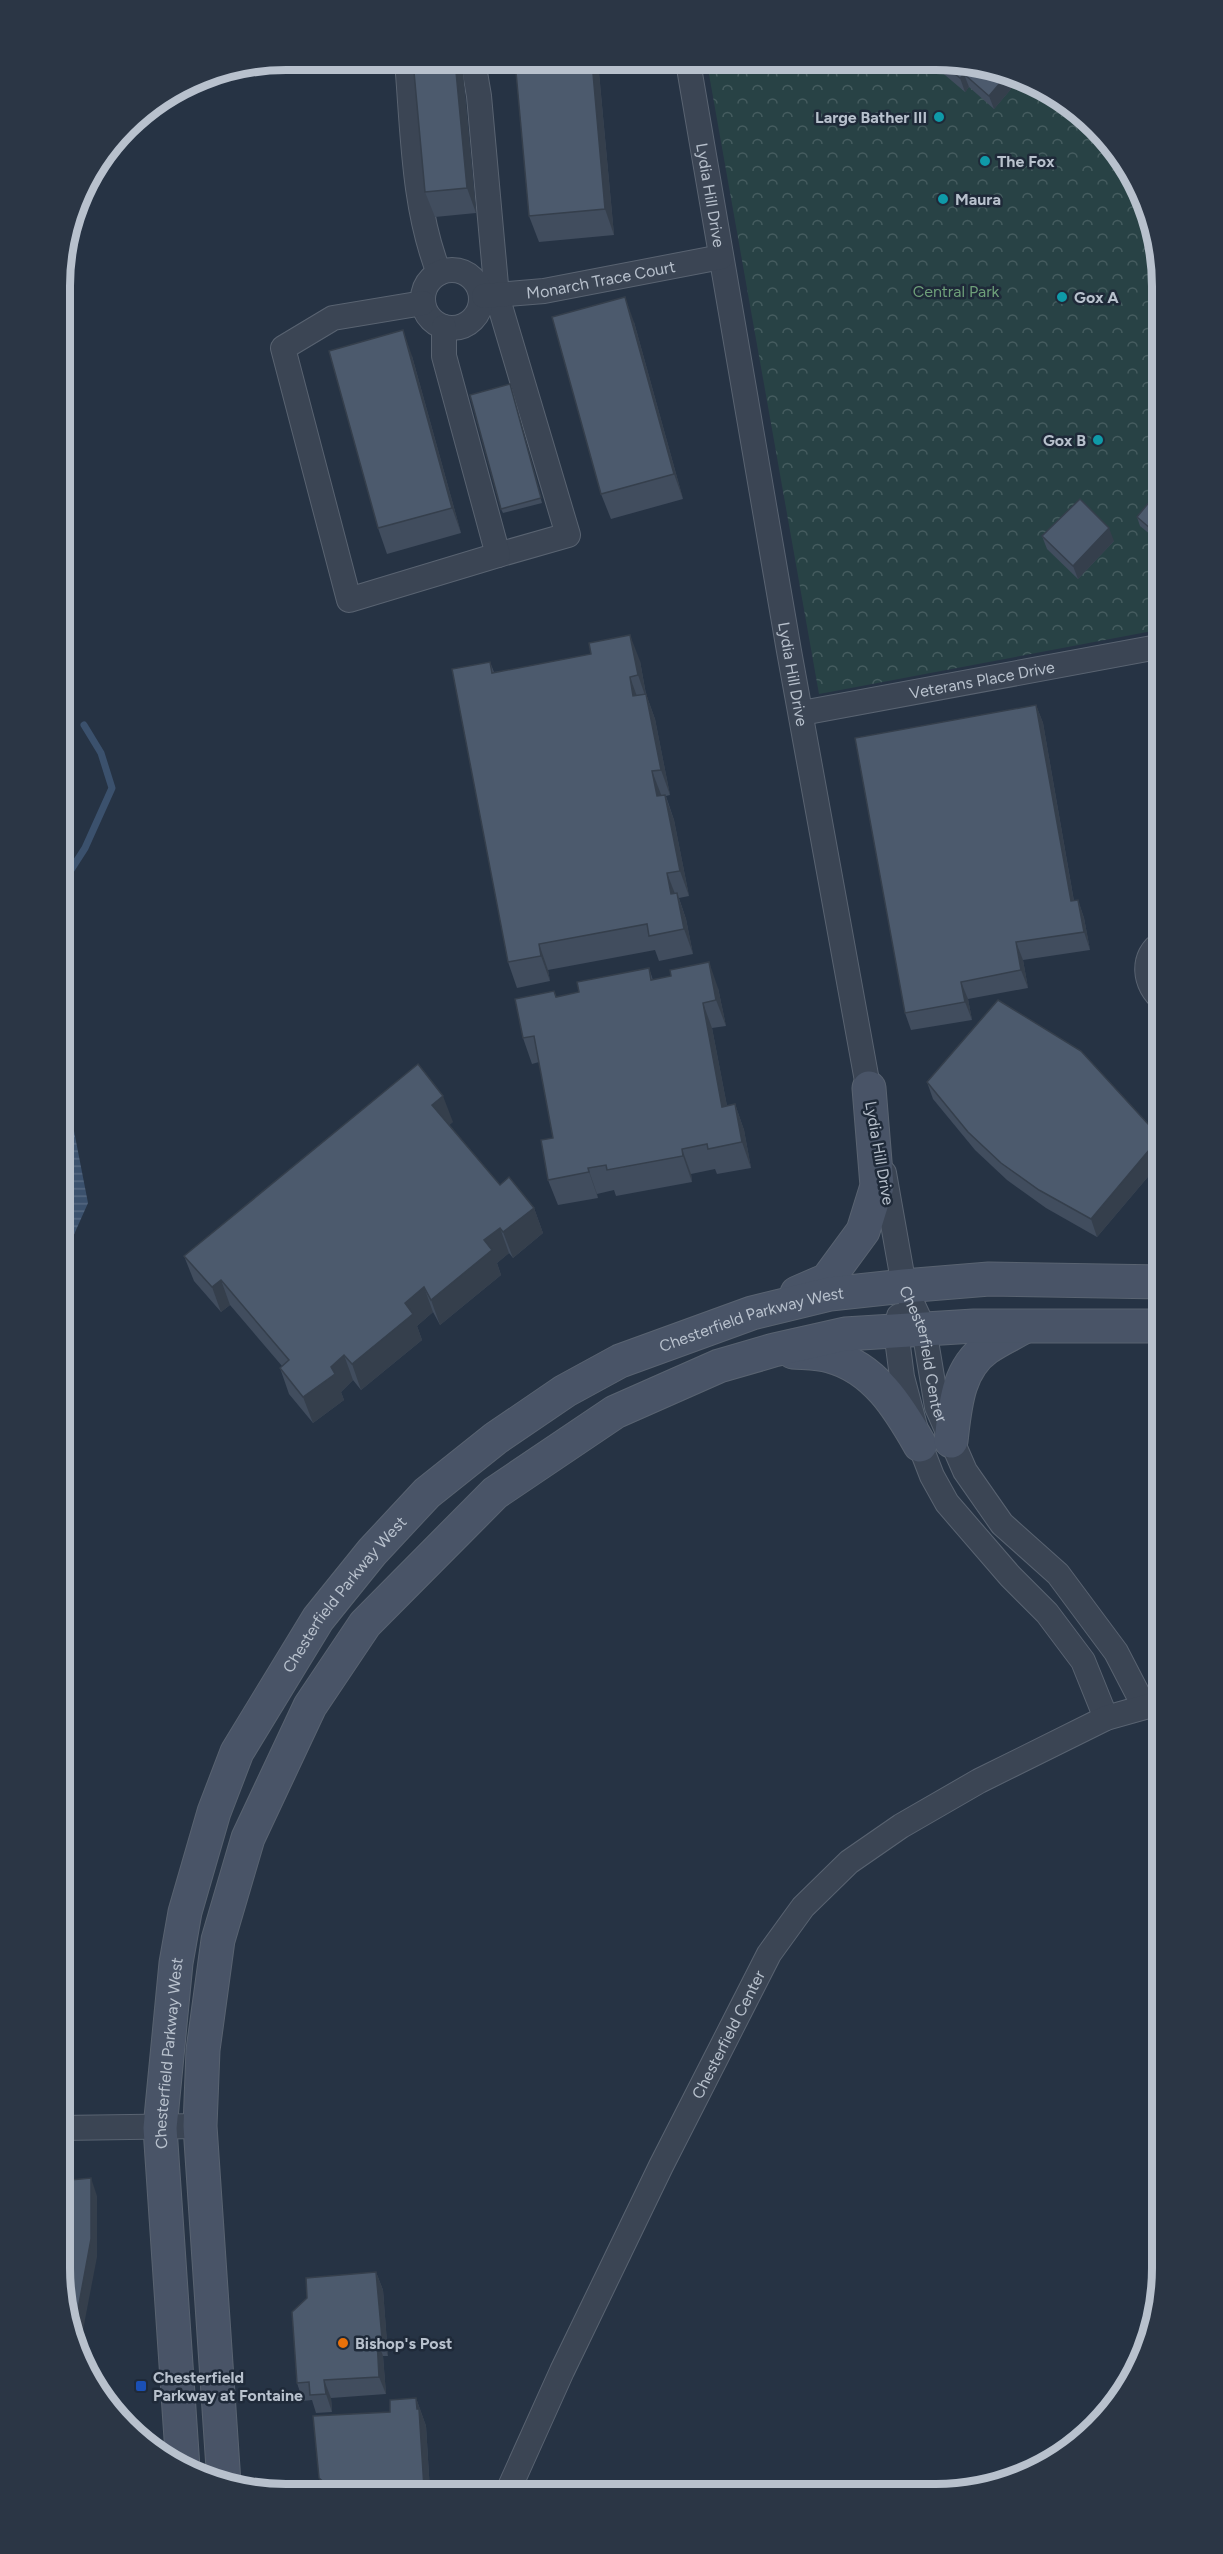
<svg xmlns="http://www.w3.org/2000/svg" width="1223" height="2554" viewBox="0 0 1223 2554" font-family="Figtree,sans-serif">
  <style>
    .forest { fill: url(#forest-crowns) }
    .water { fill: url(#water-rules) }
    .lines { fill: none; stroke-linecap: round; stroke-linejoin: round }
    .stream { stroke: #3b516d; stroke-width: 7 }
    .street-casing { stroke: #596371; stroke-width: 26 }
    .secondary-casing { stroke: #596371; stroke-width: 35 }
    .street { stroke: #3b4554; stroke-width: 24 }
    .secondary { stroke: #495467; stroke-width: 33 }
    .wall { fill: #414d5e }
    .shaded-wall { fill: #353f4c }
    .building { fill: #4c5a6d; stroke: #353f4c; stroke-width: 1.5 }
    .culture-dot { fill: #0f9aa8; stroke: #1f2a39; stroke-width: 2 }
    .food-dot { fill: #e8710a; stroke: #1f2a39; stroke-width: 2 }
    .transit-dot { fill: #1a4fb4; stroke: #1f2a39; stroke-width: 2 }
    .labels { text-anchor: middle; stroke-width: 5; stroke-linejoin: round; paint-order: stroke }
    .poi-label { font-size: 16px; font-weight: bold; fill: #b8c1cd; stroke: #1f2a39; text-anchor: start }
    .street-label { font-size: 16px; fill: #b8c1cd; stroke: #1f2a39 }
    .park-label { font-size: 16px; fill: #6e9f79; stroke: #1f2a39 }
    .rim { fill: none; stroke: #b8c1cd; stroke-width: 8 }
  </style>
  <defs>
    <pattern id="forest-crowns" width="20" height="18" patternUnits="userSpaceOnUse" patternTransform="scale(1.5)"><rect width="20" height="18" fill="#284245"/><path d="M2 6a3 3 0 1 1 6 0M12 15a3 3 0 1 1 6 0" fill="none" stroke="#455c5f"/></pattern>
    <pattern id="water-rules" width="6" height="5" patternUnits="userSpaceOnUse" patternTransform="scale(1.5)"><rect width="6" height="5" fill="#3b516d"/><path d="M0 2.5h6" fill="none" stroke="#556881"/></pattern>
  </defs>
  <rect width="100%" height="100%" fill="#263344"/>
  <path class="forest" d="M707 63 980 64 1037 84 1086 117 1132 173 1155 228 1163 287V629L819 694Z"/>
  <path class="water" d="M60 1059 88 1203 64 1257 60 1279Z"/>
  <g class="lines">
    <path class="stream" d="M60 887 85 848 112 788 101 753 84 725"/>
    <defs>
      <g id="street">
        <path d="M407 61C413 131 413 207 439 273"/>
        <path d="M473 61 479 96 497 296 568 535 498 555"/>
        <path id="s1" d="M688 62 789 651 871 1103"/>
        <circle cx="452" cy="299" r="29"/>
        <path id="s2" d="M484 296 544 291 721 257"/>
        <path d="M423 303 333 318 283 348 349 600 498 555 444 356V327"/>
        <path id="s3" d="M802 713 1163 646"/>
        <path d="M1163 1000C1144 986 1140 955 1163 942"/>
        <path id="s4" d="M884 1173 904 1286 924 1329 937 1407 965 1471 1002 1524 1058 1574 1116 1652 1144 1706"/>
        <path d="M899 1316 896 1331 902 1377 920 1445 932 1476 947 1503 1010 1576 1047 1613 1083 1661 1106 1718"/>
        <path d="M60 2128 200 2126"/>
        <path id="s5" d="M508 2491 562 2371 661 2166 769 1954 803 1907 849 1862 901 1826 979 1781 1106 1718 1163 1702"/>
      </g>
      <g id="secondary">
        <path d="M797 1293 827 1280 863 1231 877 1186 869 1088"/>
        <path d="M793 1352C805 1353 819 1353 830 1356 875 1368 899 1408 920 1445"/>
        <path d="M951 1441C955 1408 957 1369 987 1348 998 1340 1012 1334 1024 1327"/>
        <path id="s6" d="M183 2468 160 2128 176 1963 185 1912 214 1812 237 1752 318 1619 372 1552 427 1493 496 1438 565 1391 620 1361 752 1313 830 1294 904 1286 989 1279 1163 1282"/>
        <path d="M224 2483 200 2126 203 2050 218 1940 248 1838 310 1706 365 1624 495 1493 615 1412 719 1366 774 1350 845 1334 974 1326H1163"/>
      </g>
    </defs>
    <use href="#street" class="street-casing"/>
    <use href="#secondary" class="secondary-casing"/>
    <use href="#street" class="street"/>
    <use href="#secondary" class="secondary"/>
  </g>
  <g class="wall">
    <path d="M413 61H459L463 73 476 213 435 217 425 192Z"/>
    <path d="M598 62 614 235 539 242 529 216Z"/>
    <path d="M932 64H980L1006 76 1011 89 994 109 969 87 965 92Z"/>
    <path d="M634 322 683 499 611 519 601 494Z"/>
    <path d="M412 356 461 533 387 554 378 528Z"/>
    <path d="M511 389 542 503 503 513 501 509Z"/>
    <path d="M1155 495 1162 544 1140 526 1137 517Z"/>
    <path d="M1042 536 1114 541 1078 579 1047 549Z"/>
    <path d="M640 661 646 694 655 719 670 795 666 796 674 820 689 896 679 898 686 919 693 954 659 961 655 950 548 970 550 981 517 988 508 962 490 662 494 672Z"/>
    <path d="M1036 705 1043 723 1074 901 1078 900 1084 918 1090 950 1023 960 1028 988 968 999 972 1020 911 1030 905 1013Z"/>
    <path d="M649 968 653 980 718 988 726 1026 712 1028 727 1106 735 1104 744 1130 751 1168 717 1174 715 1169 691 1174 692 1182 616 1196 614 1190 597 1194 598 1198 558 1205 548 1180 553 1138 539 1062 532 1064 523 1038 556 997 579 992Z"/>
    <path d="M927 1082 1160 1137 1163 1144V1159L1097 1237 1046 1208 1007 1180 975 1150 933 1099Z"/>
    <path d="M453 1122 449 1125 500 1185 534 1208 543 1233 513 1258 509 1253 497 1263 501 1275 440 1325 433 1312 417 1326 422 1340 361 1390 353 1380 341 1392 344 1400 313 1423 289 1394 280 1368 282 1366 230 1305 221 1312 194 1281 184 1256Z"/>
    <path d="M376 2272 383 2290 388 2356H383L386 2394 331 2398 332 2412 316 2413 312 2400 303 2401 297 2383Z"/>
    <path d="M416 2398 426 2426 430 2491 324 2490 319 2478 390 2412Z"/>
  </g>
  <g class="shaded-wall">
    <path d="M455 61H459L463 73 476 213 467 188Z"/>
    <path d="M592 62H598L614 235 605 209Z"/>
    <path d="M964 74 969 87 965 92 960 78Z"/>
    <path d="M1006 76 1011 89 994 109 989 96Z"/>
    <path d="M625 297 634 322 683 499 674 474Z"/>
    <path d="M403 330 412 356 461 533 452 508Z"/>
    <path d="M1109 528 1114 541 1078 579 1073 566Z"/>
    <path d="M1163 529V542L1162 544 1158 535Z"/>
    <path d="M630 635 640 661 647 701 638 675Z"/>
    <path d="M630 677 639 702 633 696Z"/>
    <path d="M646 694 655 719 670 795 661 770Z"/>
    <path d="M1036 705 1043 723 1077 919 1071 901Z"/>
    <path d="M652 771 662 797 657 796Z"/>
    <path d="M665 795 674 820 689 896 680 871Z"/>
    <path d="M667 873 677 899 671 894Z"/>
    <path d="M677 893 686 919 693 954 684 929Z"/>
    <path d="M1078 900 1084 918 1090 950 1084 932Z"/>
    <path d="M1016 942 1023 960 1028 988 1021 970Z"/>
    <path d="M539 944 548 970 550 981 541 956Z"/>
    <path d="M709 962 718 988 726 1026 716 1000Z"/>
    <path d="M961 982 968 999 972 1020 965 1002Z"/>
    <path d="M703 1003 712 1028 732 1132 722 1107Z"/>
    <path d="M443 1096 453 1122 442 1131 432 1105Z"/>
    <path d="M735 1104 744 1130 751 1168 742 1142Z"/>
    <path d="M1160 1137 1163 1144V1159L1097 1237 1091 1219Z"/>
    <path d="M682 1149 691 1174 692 1182 683 1156Z"/>
    <path d="M588 1168 597 1194 598 1198 589 1172Z"/>
    <path d="M534 1208 543 1233 513 1258 503 1232Z"/>
    <path d="M500 1228 509 1253 497 1263 501 1275 440 1325 431 1300 484 1240Z"/>
    <path d="M221 1280 230 1305 221 1312 212 1287Z"/>
    <path d="M424 1287 433 1312 417 1326 422 1340 361 1390 352 1364 405 1303Z"/>
    <path d="M344 1355 353 1380 341 1392 344 1400 313 1423 303 1397 331 1367Z"/>
    <path d="M91 2178 97 2196V2257L79 2351 72 2335Z"/>
    <path d="M376 2272 383 2290 388 2356 382 2338Z"/>
    <path d="M377 2339 383 2356 386 2394 379 2377Z"/>
    <path d="M324 2380 331 2398 332 2412 326 2394Z"/>
    <path d="M416 2398 426 2426 430 2491H425L424 2488Z"/>
  </g>
  <g class="building">
    <path d="M413 61H455L467 188 425 192Z"/>
    <path d="M515 61 592 62 605 209 529 216Z"/>
    <path d="M943 64H980L1002 72 1006 76 989 96 964 74 960 78Z"/>
    <path d="M625 297 674 474 601 494 552 317Z"/>
    <path d="M403 330 452 508 378 528 329 351Z"/>
    <path d="M510 384 541 498 501 509 470 395Z"/>
    <path d="M1155 495 1163 502V529L1158 535 1137 517Z"/>
    <path d="M1080 499 1109 528 1073 566 1042 536Z"/>
    <path d="M630 635 638 675 630 677 633 696 646 694 661 770 652 771 657 796 665 795 680 871 667 873 671 894 677 893 684 929 649 936 647 924 539 944 541 956 508 962 452 669 490 662 492 673 591 654 589 643Z"/>
    <path d="M1036 705 1071 901 1078 900 1084 932 1016 942 1021 970 961 982 965 1002 905 1013 855 738Z"/>
    <path d="M709 962 716 1000 703 1003 722 1107 735 1104 742 1142 708 1149 707 1144 682 1149 683 1156 607 1170 606 1165 588 1168 589 1172 548 1180 541 1140 553 1138 534 1036 523 1038 515 999 554 991 556 997 579 992 577 982 649 968 651 980 671 976 670 970Z"/>
    <path d="M998 1000 1081 1051 1160 1137 1091 1219 1039 1190 1001 1163 968 1132 927 1082Z"/>
    <path d="M418 1064 443 1096 432 1105 500 1185 509 1177 534 1208 503 1232 500 1228 484 1240 492 1250 431 1300 424 1287 405 1303 413 1314 352 1364 344 1355 331 1367 335 1374 303 1397 280 1368 289 1360 221 1280 212 1287 184 1256Z"/>
    <path d="M1163 2032V2049L1157 2035Z"/>
    <path d="M91 2178V2239L74 2331 72 2335 68 2326 60 2267V2181Z"/>
    <path d="M376 2272 382 2338 377 2339 379 2377 324 2380 326 2394 310 2395 309 2382 297 2383 292 2312 307 2298 306 2278Z"/>
    <path d="M416 2398 417 2409H419L424 2488 410 2489V2491L333 2490 319 2478 313 2416 390 2412V2400Z"/>
  </g>
  <g class="culture-dot">
    <circle cx="939" cy="117" r="6"/>
    <circle cx="985" cy="161" r="6"/>
    <circle cx="943" cy="199" r="6"/>
    <circle cx="1062" cy="297" r="6"/>
    <circle cx="1098" cy="440" r="6"/>
  </g>
  <circle class="food-dot" cx="343" cy="2343" r="6"/>
  <rect class="transit-dot" x="135" y="2380" width="12" height="12" rx="3"/>
  <g class="labels">
    <g class="poi-label">
      <text x="927" y="123" text-anchor="end">Large Bather III</text>
      <text x="997" y="167">The Fox</text>
      <text x="955" y="205">Maura</text>
      <text x="1074" y="303">Gox A</text>
      <text x="1086" y="446" text-anchor="end">Gox B</text>
      <text x="355" y="2349">Bishop's Post</text>
      <text x="153" y="2383">Chesterfield<tspan x="153" dy="18">Parkway at Fontaine</tspan></text>
    </g>
    <g class="street-label">
      <text dy="6" stroke="none"><textPath href="#s1" startOffset="135">Lydia Hill Drive</textPath></text>
      <text dy="6" stroke="none"><textPath href="#s2" startOffset="118">Monarch Trace Court</textPath></text>
      <text dy="6" stroke="none"><textPath href="#s1" startOffset="621">Lydia Hill Drive</textPath></text>
      <text dy="6" stroke="none"><textPath href="#s3" startOffset="183">Veterans Place Drive</textPath></text>
      <text transform="translate(880 1153) rotate(80)" y="6">Lydia Hill Drive</text>
      <text dy="6" stroke="none"><textPath href="#s6" startOffset="1422">Chesterfield Parkway West</textPath></text>
      <text dy="6" stroke="none"><textPath href="#s4" startOffset="186">Chesterfield Center</textPath></text>
      <text dy="6" stroke="none"><textPath href="#s6" startOffset="918">Chesterfield Parkway West</textPath></text>
      <text dy="6" stroke="none"><textPath href="#s5" startOffset="507">Chesterfield Center</textPath></text>
      <text dy="6" stroke="none"><textPath href="#s6" startOffset="416">Chesterfield Parkway West</textPath></text>
    </g>
    <g class="park-label">
      <text x="956" y="297">Central Park</text>
    </g>
  </g>
  <path d="M0 0H1223V2554H0ZM286 70H936A216 216 0 0 1 1152 286V2268A216 216 0 0 1 936 2484H286A216 216 0 0 1 70 2268V286A216 216 0 0 1 286 70Z" fill="#2b3645" fill-rule="evenodd"/>
  <path class="rim" d="M286 70H936A216 216 0 0 1 1152 286V2268A216 216 0 0 1 936 2484H286A216 216 0 0 1 70 2268V286A216 216 0 0 1 286 70Z"/>
</svg>
